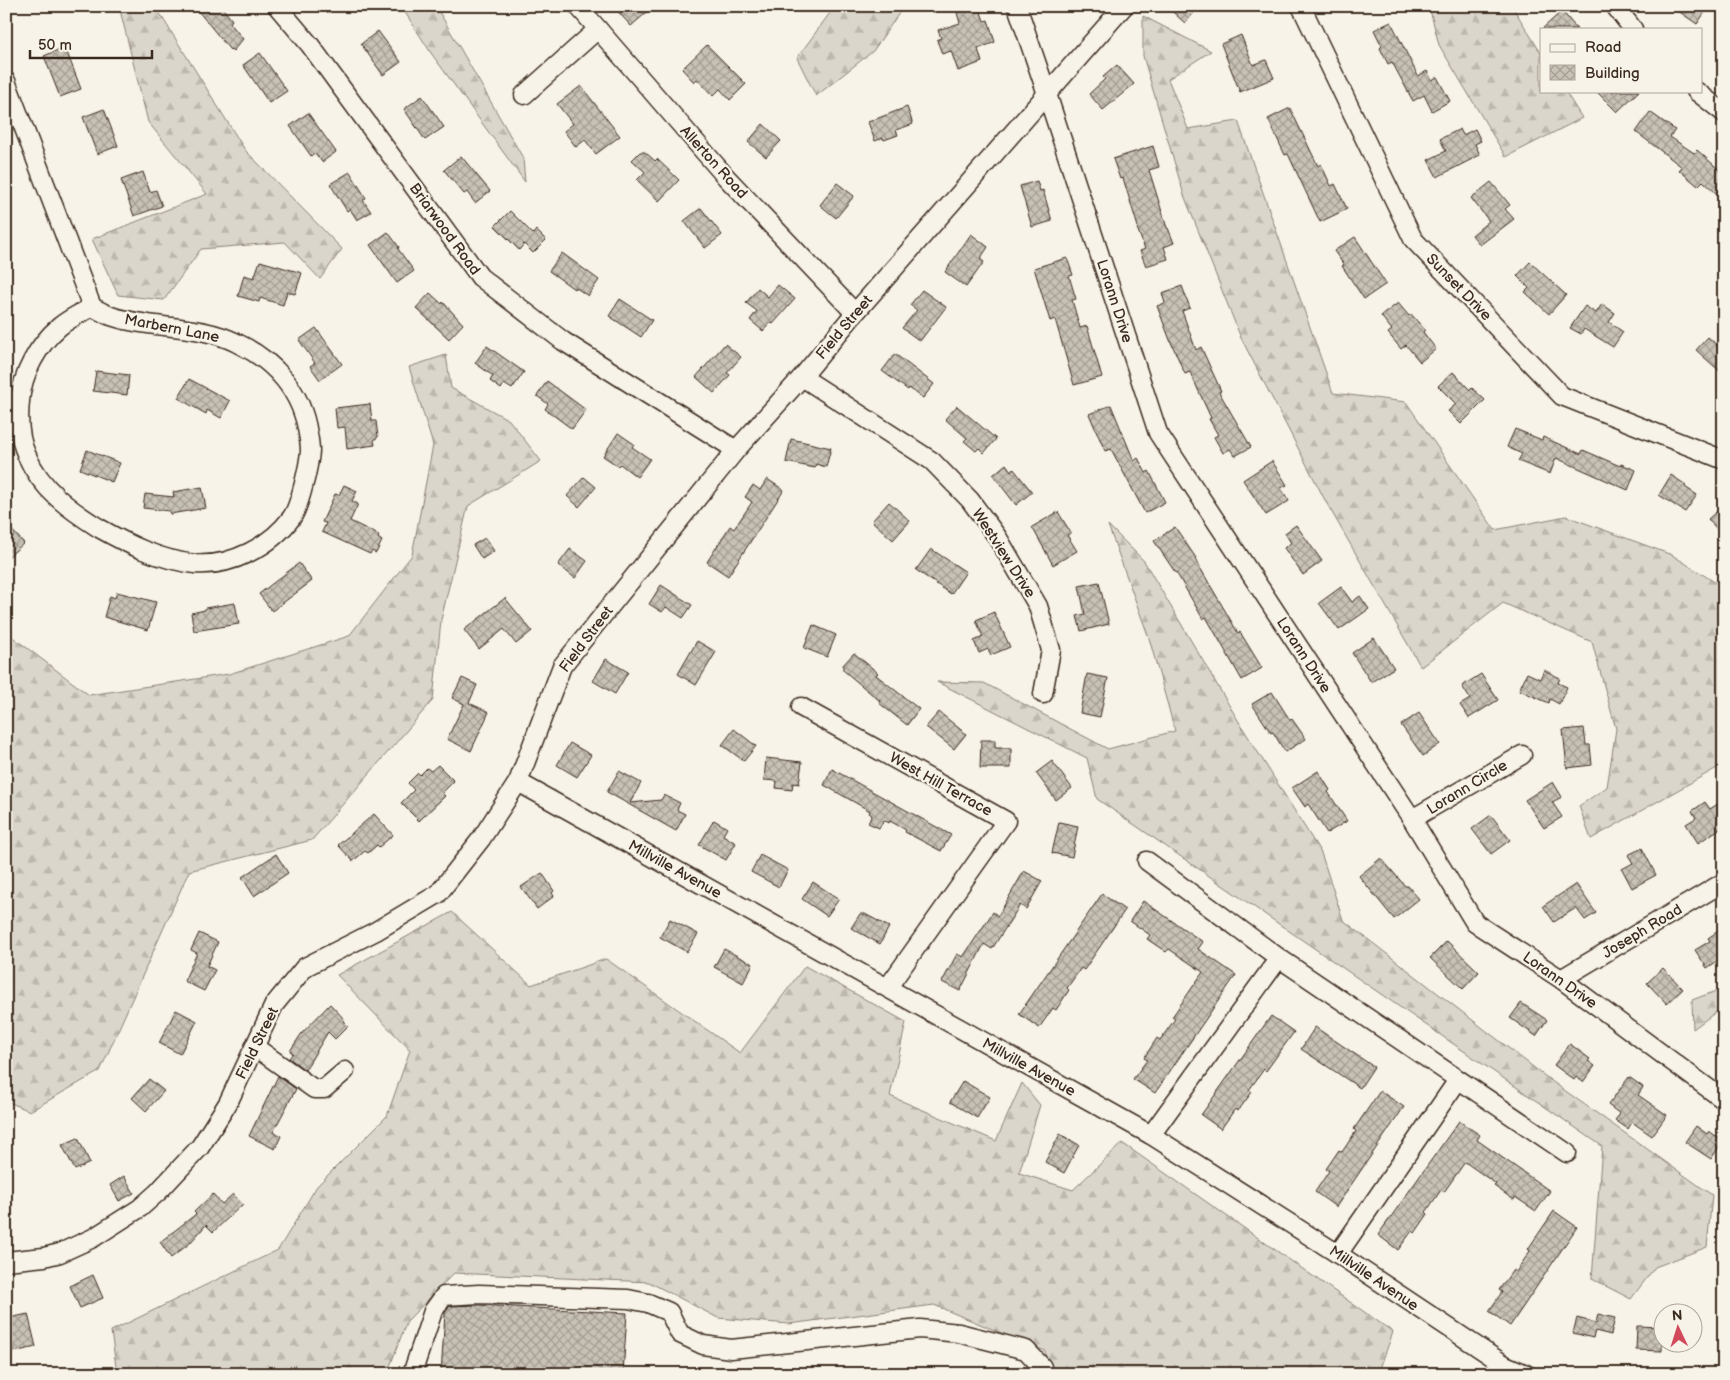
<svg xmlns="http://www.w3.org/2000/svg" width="1730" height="1380" viewBox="0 0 1730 1380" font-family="'Balsamiq Sans',sans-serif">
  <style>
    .forest { fill: url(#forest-firs); stroke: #8b8074 }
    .building { fill: url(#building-cross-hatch); stroke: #3b2a1e }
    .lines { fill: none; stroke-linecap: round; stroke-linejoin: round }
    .minor-casing { stroke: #3b2a1e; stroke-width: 21 }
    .minor { stroke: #f7f3e8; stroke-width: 18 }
    .labels { text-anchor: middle; stroke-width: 4.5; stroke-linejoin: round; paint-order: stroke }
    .street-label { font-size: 15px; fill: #3b2a1e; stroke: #f7f3e8 }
  </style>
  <defs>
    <pattern id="forest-firs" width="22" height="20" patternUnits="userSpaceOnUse" patternTransform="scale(1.25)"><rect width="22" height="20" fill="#dbd6cb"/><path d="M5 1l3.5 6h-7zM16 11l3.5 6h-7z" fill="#bdb8ae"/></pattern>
    <pattern id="building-cross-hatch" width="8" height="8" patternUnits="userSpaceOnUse" patternTransform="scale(1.25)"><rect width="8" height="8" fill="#c8c1b6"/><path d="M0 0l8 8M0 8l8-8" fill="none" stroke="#a49d93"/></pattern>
  </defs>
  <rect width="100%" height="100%" fill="#f7f3e8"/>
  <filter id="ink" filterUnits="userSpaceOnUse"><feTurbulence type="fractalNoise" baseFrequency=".02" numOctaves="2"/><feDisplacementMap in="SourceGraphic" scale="10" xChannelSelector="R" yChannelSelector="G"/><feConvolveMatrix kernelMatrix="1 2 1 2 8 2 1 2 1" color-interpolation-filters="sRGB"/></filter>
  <g filter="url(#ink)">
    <g class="forest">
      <path d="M119 6H155L245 150 342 249 320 279 285 242 201 249 164 300 118 295 92 239 207 194 148 122Z"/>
      <path d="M401 6H435L441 15 523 158 525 182 431 53Z"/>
      <path d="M835 6H904L873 51 816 96 797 58Z"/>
      <path d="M1429 6H1512L1541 53V91H1565L1582 118 1506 157 1439 45Z"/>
      <path d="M1143 16 1211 51 1168 79 1188 129 1238 121 1333 393 1406 402 1495 530 1566 516 1672 555 1724 588V764L1591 839 1579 806 1607 787 1616 729 1592 642 1503 603 1421 667 1326 502 1241 338 1184 195 1143 56Z"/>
      <path d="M446 355 451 388 509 420 541 461 468 506 441 620 433 700 312 840 189 871 100 1071 30 1111 6 1101V632L89 695 229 674 349 636 412 555 433 445 409 367Z"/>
      <path d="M1108 525 1144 561 1239 722 1321 853 1343 920 1550 1080 1712 1195 1707 1247 1655 1267 1631 1299 1592 1279 1602 1146 1097 799 1087 758 937 682 984 683 1108 749 1175 731 1149 638Z"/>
      <path d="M452 912 531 985 606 959 740 1053 805 966 906 1022 890 1096 996 1141 1022 1083 1040 1105 1019 1173 1073 1190 1122 1143 1393 1332 1378 1374H1047L1045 1351 934 1305 789 1324 718 1318 649 1282 454 1273 407 1321 387 1374H117L111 1331 278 1250 317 1186 387 1116 410 1050 337 975Z"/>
      <path d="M1724 988V1006L1693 1029 1692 1000Z"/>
    </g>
    <g class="building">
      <path d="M194 6H221L232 20 230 23 243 39 233 51 231 49 230 50Z"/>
      <path d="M613 6H654L631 26Z"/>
      <path d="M976 6H979L984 21 988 20 995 42 978 49 982 62 958 71 951 51 942 54 937 40 941 38 938 30 960 23 957 13Z"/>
      <path d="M1166 6H1200L1185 23Z"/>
      <path d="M1671 6H1709L1697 24Z"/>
      <path d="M1562 11 1577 29H1542Z"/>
      <path d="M1391 22 1418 76 1427 71 1432 80 1437 77 1450 101 1432 111 1424 95 1413 101 1392 62 1388 64 1380 48 1382 46 1374 30Z"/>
      <path d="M378 31 401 62 383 75 361 44Z"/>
      <path d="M1241 35 1253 65 1266 60 1274 78 1240 92 1221 44Z"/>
      <path d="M707 45 746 84 730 100 720 89 713 96 697 79 694 82 682 69Z"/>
      <path d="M65 47 81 89 60 97 44 56Z"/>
      <path d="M260 53 287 91 269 103 243 65Z"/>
      <path d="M1117 65 1134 84 1103 110 1089 94 1105 79 1103 77Z"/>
      <path d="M581 86 620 136 596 154 585 140 576 147 564 131 573 124 557 104Z"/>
      <path d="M1596 91H1639L1617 112Z"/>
      <path d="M422 96 444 127 425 140 404 109Z"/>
      <path d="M907 107 913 124 896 130 898 135 884 140 883 138 875 141 868 122Z"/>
      <path d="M1290 108 1318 166 1321 164 1331 186 1335 184 1347 209 1320 222 1288 154 1285 155 1268 119Z"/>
      <path d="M104 109 118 146 97 154 83 117Z"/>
      <path d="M1650 112 1675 130 1670 137 1694 153 1697 150 1724 174V185L1716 193 1703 181 1698 186 1679 170 1682 167 1636 132Z"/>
      <path d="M308 113 336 152 322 162 315 153 311 156 290 126Z"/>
      <path d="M763 124 781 141 766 157 748 142Z"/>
      <path d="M1460 129 1463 135 1475 129 1481 141 1475 144 1480 155 1437 177 1428 160 1446 151 1440 139Z"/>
      <path d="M1153 146 1159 167 1149 170 1167 228H1168L1174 243 1164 247 1168 259 1146 266 1140 251 1145 249 1137 228 1138 227 1123 178 1120 179 1113 159Z"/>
      <path d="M640 152H645L655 161 657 159 679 180 659 201 637 180 645 172 632 160Z"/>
      <path d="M461 156 490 191 475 203 467 192 464 194 444 170Z"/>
      <path d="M143 172 150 192 156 190 162 206 134 216 121 180Z"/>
      <path d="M350 172 366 198 363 200 371 212 357 220 350 209 347 211 330 184Z"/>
      <path d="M1037 181 1040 191 1043 190 1052 221 1032 227 1020 186Z"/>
      <path d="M1491 182 1510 205 1505 209 1514 219 1480 245 1472 235 1489 221 1471 198Z"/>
      <path d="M837 183 854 196 836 218 820 205Z"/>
      <path d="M701 208 722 235 705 248 684 221Z"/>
      <path d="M510 211 533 234 536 230 546 240 533 253 524 244 519 250 495 226Z"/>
      <path d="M388 232 399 247 398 249 414 271 397 283 370 245Z"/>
      <path d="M971 234 988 247 980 259 984 262 966 287 945 272Z"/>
      <path d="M1355 237 1386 284 1364 299 1342 266 1344 265 1334 251Z"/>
      <path d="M562 253 599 280 588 296 575 287 574 289 549 271Z"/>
      <path d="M1067 258 1073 275 1069 276 1076 299 1072 300 1080 328 1087 326 1102 377 1074 385 1055 319 1050 321 1034 268Z"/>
      <path d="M260 261 302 273 295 294 287 292 283 305 260 298 259 302 238 296 244 275 254 278Z"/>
      <path d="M1530 262 1566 295 1549 314 1525 292 1529 288 1517 276Z"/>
      <path d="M778 285 795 299 773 324 771 322 763 331 750 320 757 311 746 303 758 288 768 297Z"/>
      <path d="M1182 286 1190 308 1182 311 1196 350 1201 347 1221 391 1219 392 1251 447 1235 456 1230 449 1223 453 1214 437 1218 435 1209 419 1211 418 1190 372 1185 374 1170 340 1157 306 1165 303 1162 293Z"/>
      <path d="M922 290 946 307 920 341 902 328 917 310 910 305Z"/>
      <path d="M430 293 442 304 443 302 463 324 449 339 416 308Z"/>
      <path d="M620 299 652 320 641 337 609 316Z"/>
      <path d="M1398 303 1409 316 1411 314 1425 330 1423 332 1436 349 1420 362 1406 345 1401 349 1388 333 1392 330 1381 316Z"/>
      <path d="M1602 304 1615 313 1609 322 1623 332 1613 347 1584 329 1581 334 1570 328 1585 306 1596 313Z"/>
      <path d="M316 328 342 364 320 380 310 366 315 363 299 340Z"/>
      <path d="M1708 337 1724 351V375L1696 350Z"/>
      <path d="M725 344 741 357 727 373 730 375 714 393 696 377Z"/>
      <path d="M487 346 524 372 512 389 504 384 501 389 490 381 493 376 475 363Z"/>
      <path d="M895 354 934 384 923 398 909 388 908 390 882 371Z"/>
      <path d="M96 371 129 375 127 395 93 391Z"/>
      <path d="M1453 372 1470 390 1472 388 1485 400 1461 424 1448 411 1456 404 1438 386Z"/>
      <path d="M189 379 230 401 221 418 207 410 206 414 178 398Z"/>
      <path d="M547 381 586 410 572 429 545 409 548 404 537 396Z"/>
      <path d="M370 404 372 421H376L378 437 374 440 375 445 347 449 345 427 337 428 335 408Z"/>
      <path d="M1111 405 1134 461 1138 458 1146 473 1149 471 1165 502 1145 513 1111 449 1105 451 1089 414Z"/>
      <path d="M957 406 996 439 984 453 979 448 976 451 964 441 967 438 945 419Z"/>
      <path d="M1515 429 1542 440 1543 437 1581 454 1583 450 1620 466 1621 464 1636 470 1628 490 1556 458 1550 474 1518 461 1522 454 1507 447Z"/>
      <path d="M618 433 634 444 632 447 650 459 637 477 620 464 618 466 603 456Z"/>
      <path d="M791 439 831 448 826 467 816 464 815 468 786 462Z"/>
      <path d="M87 450 120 463 112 482 80 469Z"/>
      <path d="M1272 461 1287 485 1281 488 1289 501 1266 515 1243 480Z"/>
      <path d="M1006 464 1011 471 1013 468 1032 492 1016 505 993 475Z"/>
      <path d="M1671 475 1686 485 1685 487 1697 495 1685 512 1659 495Z"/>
      <path d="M584 477 596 487 579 507 567 496Z"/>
      <path d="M767 479 784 490 728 576 707 562 730 526 734 529 752 502 745 497 753 485 760 490Z"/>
      <path d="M344 485 357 491 352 501 358 504 350 521 379 535 378 538 382 541 376 553 372 551 370 554 322 532 326 523 322 522 335 494 339 495Z"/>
      <path d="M202 487 206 508 170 514 169 511 143 508 145 494 174 497 173 492Z"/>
      <path d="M889 502 910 521 893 540 872 521Z"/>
      <path d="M1724 505V537L1708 519Z"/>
      <path d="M1058 512 1071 533 1067 535 1077 551 1053 565 1032 527Z"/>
      <path d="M6 524 24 543 6 559Z"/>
      <path d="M1296 525 1322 561 1303 575 1284 548 1291 543 1285 533Z"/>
      <path d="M1175 527 1196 558 1195 559 1238 633 1240 632 1262 668 1242 680 1206 617 1203 619 1176 572H1175L1154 541Z"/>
      <path d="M485 538 494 551 482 559 473 545Z"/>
      <path d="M570 549 587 561 575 578 558 565Z"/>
      <path d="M931 549 966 572 951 594 916 570Z"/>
      <path d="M299 563 312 581 272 611 259 594Z"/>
      <path d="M1099 582 1109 624 1081 631 1077 616 1085 614 1079 586Z"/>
      <path d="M661 585 692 605 683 618 666 607 662 612 649 604Z"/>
      <path d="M1341 587 1352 602 1360 596 1369 609 1339 630 1319 603Z"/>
      <path d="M117 592 156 602 148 630 104 617 110 596 115 598Z"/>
      <path d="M505 598 532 631 516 644 504 629 479 649 464 630Z"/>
      <path d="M235 603 239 624 194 631 191 613 205 610V608Z"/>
      <path d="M994 612 1010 647 991 655 988 649 979 653 974 641 983 637 976 620Z"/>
      <path d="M813 625 836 635 827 657 804 648Z"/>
      <path d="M1374 638 1394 668 1371 682 1352 653Z"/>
      <path d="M697 641 716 652 696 685 678 674Z"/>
      <path d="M854 653 878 673 876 675 919 709 907 725 879 703 880 701 843 670V665Z"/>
      <path d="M606 659 628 672 615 694 593 681Z"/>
      <path d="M1544 670 1560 678 1558 683 1567 687 1559 704 1550 699 1549 703 1519 690 1527 673 1540 679Z"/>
      <path d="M1087 674 1108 678 1100 717 1080 713Z"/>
      <path d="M1481 674 1498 700 1469 718 1460 705 1470 699 1462 686Z"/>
      <path d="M462 678 477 685 469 703 489 712 471 751 447 739 464 704 452 698Z"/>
      <path d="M1272 692 1290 720 1292 719 1306 739 1285 752 1273 732 1271 733 1252 704Z"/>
      <path d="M939 712 966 734 954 749 926 727Z"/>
      <path d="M1419 713 1440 744 1423 756 1401 725Z"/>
      <path d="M1584 728 1586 745H1590L1592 765 1567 768 1563 730Z"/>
      <path d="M734 729 756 746 744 761 722 745Z"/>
      <path d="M981 740H995V748H1011V768H980Z"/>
      <path d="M570 743 591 755 577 777 557 765Z"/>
      <path d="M766 758 802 762 799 784 793 783 792 790 776 788 777 781 764 780Z"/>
      <path d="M1052 761 1072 788 1056 800 1036 773Z"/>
      <path d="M438 765 454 781 442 793 445 796 419 821 401 803 414 790 408 783 418 773 420 775 427 768 431 771Z"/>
      <path d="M832 769 951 835 941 851 905 832 906 830 890 821 889 823 884 820 879 828 868 823 872 815 869 813 870 811 824 785Z"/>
      <path d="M619 771 641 783 630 803 661 800 664 795 680 803 677 810 685 814 676 831 607 792Z"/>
      <path d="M1318 771 1330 790 1328 792 1347 821 1327 833 1308 804 1305 807 1292 788Z"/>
      <path d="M1553 782 1562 797 1552 802 1562 817 1544 828 1525 800Z"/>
      <path d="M1724 800V826L1698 843 1686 824 1696 818 1692 811 1705 802 1710 809Z"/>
      <path d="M374 814 393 835 379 847 377 845 368 853 365 851 353 861 338 845Z"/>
      <path d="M1491 815 1510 840 1491 854 1472 829Z"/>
      <path d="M714 820 727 828 723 835 736 843 726 860 699 845Z"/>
      <path d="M1059 822 1078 826 1072 857 1052 853Z"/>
      <path d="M1642 848 1656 875 1632 888 1622 869 1633 863 1628 855Z"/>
      <path d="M276 854 288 873 254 896 242 877Z"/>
      <path d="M760 855 788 870 779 887 751 872Z"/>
      <path d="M1381 858 1405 886H1408L1419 899 1394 919 1359 876Z"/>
      <path d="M1024 871 1042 881 1026 909 1020 905 992 949 984 944 960 991 942 982 957 954 963 957 993 912 998 916Z"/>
      <path d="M542 873 554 891 552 893 554 896 537 909 521 887Z"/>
      <path d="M813 882 839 899 827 916 802 899Z"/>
      <path d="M1576 884 1596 913 1585 920 1576 908 1554 922 1543 906Z"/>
      <path d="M1102 894 1125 910 1084 970 1081 968 1067 988 1069 990 1056 1010 1053 1008 1039 1028 1019 1014Z"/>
      <path d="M1143 901 1203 942 1198 949 1236 975 1155 1093 1133 1079 1147 1060 1144 1058 1157 1038 1160 1040 1175 1019 1172 1017 1203 972 1169 949 1166 952 1147 939 1150 935 1130 921Z"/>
      <path d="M860 914H865L889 927 880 944 851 928Z"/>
      <path d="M670 919 698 934 687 952 660 937Z"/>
      <path d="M1724 927V962L1722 958 1707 968 1695 950 1710 941 1708 938Z"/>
      <path d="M199 933 218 942 207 966 215 970 204 991 184 981 197 953 191 950Z"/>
      <path d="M1447 941 1479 972 1463 989 1430 958Z"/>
      <path d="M724 949 753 964 743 983 714 967Z"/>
      <path d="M1663 968 1683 989 1667 1004 1647 983Z"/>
      <path d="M1521 1003 1547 1020 1536 1036 1510 1018Z"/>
      <path d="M330 1004 345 1020 343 1021 348 1026 335 1039 328 1032 305 1070 289 1058 293 1053 290 1051 302 1033Z"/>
      <path d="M176 1010 197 1021 180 1054 159 1043Z"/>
      <path d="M1271 1016 1294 1032 1266 1071 1264 1069 1249 1090 1252 1092 1238 1111 1235 1109 1221 1129 1201 1115Z"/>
      <path d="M1315 1027 1374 1067 1360 1088 1301 1049Z"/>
      <path d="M1570 1044 1590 1059 1588 1061 1595 1066 1583 1082 1576 1077 1574 1080 1554 1065Z"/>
      <path d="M278 1076 296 1089 273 1132 281 1136 275 1149 249 1136Z"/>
      <path d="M1629 1077 1643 1087 1638 1095 1667 1115 1652 1136 1632 1122 1628 1129 1615 1120 1620 1114 1608 1105Z"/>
      <path d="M149 1079 164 1091 146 1111 132 1098Z"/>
      <path d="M963 1081 990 1097 977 1118 950 1102Z"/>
      <path d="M1380 1091 1404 1107 1336 1207 1315 1192 1329 1171 1326 1169 1339 1150 1342 1152 1356 1131 1354 1129Z"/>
      <path d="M1459 1121 1480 1135 1477 1140 1550 1191 1536 1211 1515 1197 1514 1200 1494 1186 1496 1184 1465 1162 1444 1192 1441 1190 1426 1212 1428 1214 1415 1233 1412 1231 1398 1250 1378 1235Z"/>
      <path d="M1696 1126 1707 1134 1709 1131 1723 1141 1711 1159 1685 1142Z"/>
      <path d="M1060 1134 1079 1145 1064 1173 1045 1162Z"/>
      <path d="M78 1138 90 1163 75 1170 62 1145Z"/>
      <path d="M124 1176 134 1193 119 1201 110 1185Z"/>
      <path d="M213 1194 222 1204 233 1194 243 1204 213 1232 206 1225 190 1243 171 1258 160 1242 196 1214 194 1212Z"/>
      <path d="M1554 1211 1577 1227 1510 1326 1489 1311 1502 1292 1499 1290 1513 1270 1516 1272 1530 1251 1528 1249Z"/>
      <path d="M93 1275 103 1298 80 1308 70 1286Z"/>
      <path d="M479 1305 627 1313 623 1374H441L445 1313 450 1306Z"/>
      <path d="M28 1314 36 1347 14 1352 8 1325 11 1324 9 1318Z"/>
      <path d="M1598 1314 1615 1318 1611 1335 1595 1331 1593 1338 1573 1333 1577 1318 1596 1323Z"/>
      <path d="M1637 1326 1662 1327V1351L1636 1350Z"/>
    </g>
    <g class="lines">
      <defs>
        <g id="minor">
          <path d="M277 6 310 45 480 277 563 341 736 450"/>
          <path d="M578 6 726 177 855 313"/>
          <path d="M1017 6 1047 94 1158 433 1412 819 1475 923 1561 979 1724 1100"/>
          <path d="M1301 6 1413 239 1562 396 1724 460"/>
          <path d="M1615 6 1633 29"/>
          <path d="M6 81 92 307"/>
          <path d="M1696 91 1724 113"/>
          <path d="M524 95 598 29"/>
          <path d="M92 307C98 310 105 314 111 316 152 330 198 323 237 343 275 361 302 392 308 434 309 439 310 445 310 451 309 465 300 505 292 517 271 546 231 567 195 564 160 560 129 545 99 528 70 510 41 489 27 456 19 439 18 420 20 401 22 374 38 345 59 327 68 319 81 313 92 307Z"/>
          <path d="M802 377 932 461 970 500 998 538 1038 606 1051 650 1043 694"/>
          <path d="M801 707 1006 821 888 987"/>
          <path d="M518 782 1151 1135 1338 1254 1505 1365 1526 1374"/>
          <path d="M1412 819 1522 755"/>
          <path d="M1147 861 1279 958 1567 1153"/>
          <path d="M1561 979 1724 882"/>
          <path d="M255 1047 314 1089H324L345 1071"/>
          <path d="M1151 1135 1279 958"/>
          <path d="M1338 1254 1458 1080"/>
          <path d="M6 1261 44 1257 60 1253 93 1238 140 1208 158 1192 200 1147 228 1103 274 1005 305 967 376 931 438 894 481 839 518 782 562 666 736 450 802 377 855 313 1124 6"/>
          <path d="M412 1374 433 1311 444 1296 479 1294 628 1299 648 1303 669 1312 680 1334 703 1345 731 1349 920 1329 959 1333 1026 1350 1042 1367 1043 1374"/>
        </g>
      </defs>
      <use href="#minor" class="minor-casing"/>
      <use href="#minor" class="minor"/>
    </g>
  </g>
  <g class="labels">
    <g class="street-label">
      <text transform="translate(714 162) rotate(48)" y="5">Allerton Road</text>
      <text transform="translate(445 229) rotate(54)" y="5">Briarwood Road</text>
      <text transform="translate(1459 287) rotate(46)" y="5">Sunset Drive</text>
      <text transform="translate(1115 301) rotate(72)" y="5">Lorann Drive</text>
      <text transform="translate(844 327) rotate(-50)" y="5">Field Street</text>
      <text transform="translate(172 328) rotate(11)" y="5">Marbern Lane</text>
      <text transform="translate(1004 553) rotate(57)" y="5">Westview Drive</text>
      <text transform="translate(586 639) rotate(-53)" y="5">Field Street</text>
      <text transform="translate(1304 655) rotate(57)" y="5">Lorann Drive</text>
      <text transform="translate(941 784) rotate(29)" y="5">West Hill Terrace</text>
      <text transform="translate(1467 787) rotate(-31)" y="5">Lorann Circle</text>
      <text transform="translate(675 869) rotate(29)" y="5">Millville Avenue</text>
      <text transform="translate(1642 931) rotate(-31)" y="5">Joseph Road</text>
      <text transform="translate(1560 980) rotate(35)" y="5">Lorann Drive</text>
      <text transform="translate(257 1043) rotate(-64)" y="5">Field Street</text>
      <text transform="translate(1029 1067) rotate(29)" y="5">Millville Avenue</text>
      <text transform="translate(1374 1278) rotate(34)" y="5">Millville Avenue</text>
    </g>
  </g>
  <rect width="1730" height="1380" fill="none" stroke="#f7f3e8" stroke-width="25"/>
  <rect x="12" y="12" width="1705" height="1355" fill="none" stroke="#3b2a1e" stroke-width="2" filter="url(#ink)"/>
  <rect x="1540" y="28" width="162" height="65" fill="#f7f3e8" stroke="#aca397"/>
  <rect x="1550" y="44" width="25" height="8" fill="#f7f3e8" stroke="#aca397"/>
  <text x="1585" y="52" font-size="15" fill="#3b2a1e">Road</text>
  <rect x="1550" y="65" width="25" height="15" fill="url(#building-cross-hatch)" stroke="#aca397"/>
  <text x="1585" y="78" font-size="15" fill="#3b2a1e">Building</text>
  <g transform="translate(1678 1328) rotate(356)"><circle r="24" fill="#f7f3e8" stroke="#aca397"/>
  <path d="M0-4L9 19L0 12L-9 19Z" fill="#d1495b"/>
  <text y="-8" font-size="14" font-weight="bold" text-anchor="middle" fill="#3b2a1e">N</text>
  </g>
  <path d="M30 50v8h122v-8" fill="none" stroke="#3b2a1e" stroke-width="2.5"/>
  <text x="38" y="50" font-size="15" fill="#3b2a1e" stroke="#f7f3e8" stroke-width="4" paint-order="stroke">50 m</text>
</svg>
